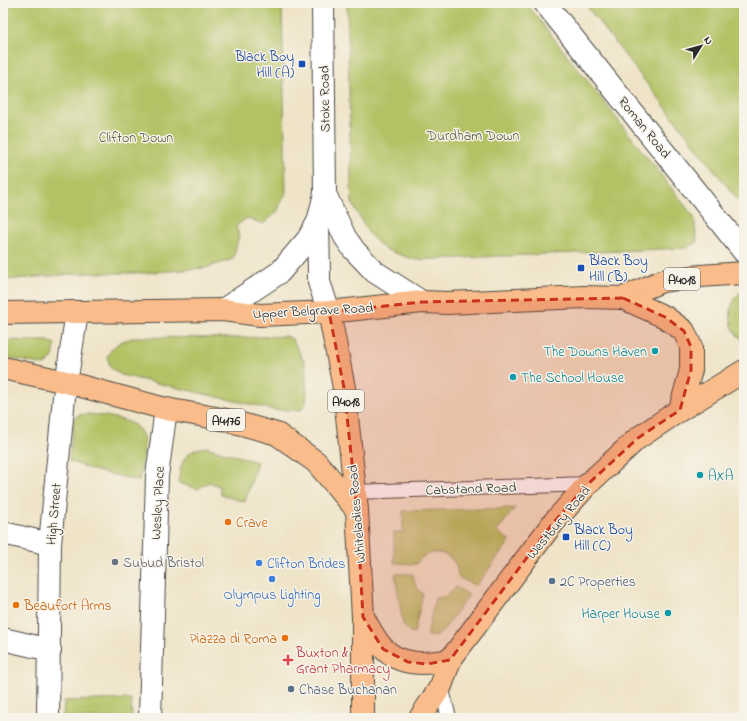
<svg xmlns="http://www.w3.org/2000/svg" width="747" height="721" viewBox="0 0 747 721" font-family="'Indie Flower',sans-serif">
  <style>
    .green { fill: #b3c265; stroke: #6f7648 }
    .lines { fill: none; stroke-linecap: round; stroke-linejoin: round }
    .lane-casing { stroke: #484743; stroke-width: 16 }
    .street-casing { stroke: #484743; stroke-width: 24 }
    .primary-casing { stroke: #484743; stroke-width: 24 }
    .lane { stroke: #fff; stroke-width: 14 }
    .street { stroke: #fff; stroke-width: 22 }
    .primary { stroke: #f9bc8a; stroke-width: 22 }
    .marked { fill: #c8321e; fill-opacity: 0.2; stroke: #c8321e; stroke-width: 3; stroke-dasharray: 8 5; stroke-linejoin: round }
    .transit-dot { fill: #1a4fb4; stroke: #f7f3e8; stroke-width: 1.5 }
    .culture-dot { fill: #0f9aa8; stroke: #f7f3e8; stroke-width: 1.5 }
    .food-dot { fill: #e8710a; stroke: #f7f3e8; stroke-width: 1.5 }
    .worship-dot { fill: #6b7280; stroke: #f7f3e8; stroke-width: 1.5 }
    .shop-dot { fill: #3f7fe0; stroke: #f7f3e8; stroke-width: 1.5 }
    .service-dot { fill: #5c6f8a; stroke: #f7f3e8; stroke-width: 1.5 }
    .health-dot { fill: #e0444e; stroke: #f7f3e8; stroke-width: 1.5 }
    .labels { text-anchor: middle; stroke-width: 3; stroke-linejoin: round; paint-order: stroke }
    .shield { fill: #f7f3e8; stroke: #686764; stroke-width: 1 }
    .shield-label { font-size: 13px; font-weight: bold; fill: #2b2b2b }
    .transit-label { font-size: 14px; fill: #164399; stroke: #f7f3e8; text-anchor: start }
    .street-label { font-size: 14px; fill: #2b2b2b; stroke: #f7f3e8 }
    .park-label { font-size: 14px; fill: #54583c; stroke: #f7f3e8 }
    .culture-label { font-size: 14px; fill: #0d838f; stroke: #f7f3e8; text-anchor: end }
    .food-label { font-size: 14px; fill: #c56008; stroke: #f7f3e8; text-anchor: start }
    .worship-label { font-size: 14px; fill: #5b616d; stroke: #f7f3e8; text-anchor: start }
    .shop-label { font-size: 14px; fill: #366cbe; stroke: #f7f3e8; text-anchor: start }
    .service-label { font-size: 14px; fill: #4e5e75; stroke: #f7f3e8; text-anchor: start }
    .health-label { font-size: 14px; fill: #be3a42; stroke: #f7f3e8; text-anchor: start }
  </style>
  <rect width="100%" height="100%" fill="#f7f3e8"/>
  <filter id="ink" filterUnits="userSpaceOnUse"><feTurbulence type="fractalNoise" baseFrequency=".025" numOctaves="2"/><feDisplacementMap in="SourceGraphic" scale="8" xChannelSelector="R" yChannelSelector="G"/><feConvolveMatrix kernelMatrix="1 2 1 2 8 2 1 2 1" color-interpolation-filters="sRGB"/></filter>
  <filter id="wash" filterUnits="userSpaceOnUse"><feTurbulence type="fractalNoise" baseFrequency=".012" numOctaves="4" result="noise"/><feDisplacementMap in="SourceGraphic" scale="16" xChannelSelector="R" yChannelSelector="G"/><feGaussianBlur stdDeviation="0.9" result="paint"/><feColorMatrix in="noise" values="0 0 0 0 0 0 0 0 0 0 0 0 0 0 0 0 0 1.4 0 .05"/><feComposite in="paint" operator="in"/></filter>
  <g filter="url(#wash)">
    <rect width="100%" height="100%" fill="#efe4c8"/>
    <g class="green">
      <path d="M3 3H282L286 192 277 212 263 224 247 218 236 226 239 235 233 259 206 268 145 273H86L3 280Z"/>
      <path d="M347 3H526L694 217 697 242 686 248 415 260 384 249 369 234 352 203 351 183Z"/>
      <path d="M584 3H744V208Z"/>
      <path d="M744 290V341C726 330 726 300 744 290Z"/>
      <path d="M286 336 292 339 305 363 307 395 306 402 301 410H275L121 375 111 368 107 357C114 343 121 341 136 337L233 338Z"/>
      <path d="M3 340 48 341 55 344C54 354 54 360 44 365L3 357Z"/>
      <path d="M89 414C103 416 133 418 141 432 148 442 141 469 139 481L93 470 69 461 74 419 79 415Z"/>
      <path d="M206 447 257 462 245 502 221 495 219 486 209 482 198 489 178 483C181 462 183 451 206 447Z"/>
      <path d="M515 508 497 531 510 541 476 586 458 577C459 553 430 544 416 564L394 563V532H403V511Z"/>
      <path d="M395 574H413C414 583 416 588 423 594L414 633 410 632 403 625Z"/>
      <path d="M456 587 469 595 442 632C437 636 434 637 427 636L435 598C444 598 450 594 456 587Z"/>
      <path d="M131 699 132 718H63L64 701Z"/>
    </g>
  </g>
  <g filter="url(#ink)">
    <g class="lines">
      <defs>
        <g id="lane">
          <path d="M354 492 588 484"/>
          <path d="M441 686 449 718"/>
        </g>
        <g id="street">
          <path d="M323 3 325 194 318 222 319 274V282L329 312"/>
          <path d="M545 3 744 252"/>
          <path d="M325 194 345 237 354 250 375 272 422 302"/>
          <path d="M223 310 280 272 308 239 318 222"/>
          <path d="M3 533 50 544"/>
          <path d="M3 639 50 650"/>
          <path d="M48 718 50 544 64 397 77 312"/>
          <path d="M150 718 157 476 166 409"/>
        </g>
        <g id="primary">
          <path d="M623 298 662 281 700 276 744 273"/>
          <path d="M329 312 344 388 357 510 363 617V718"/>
          <path d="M3 313 223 310 260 315 329 312 422 302 447 303 585 297 623 298 665 317 684 331 691 347V370L680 410"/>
          <path d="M3 368 66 382 166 409 227 420 277 434 316 462 357 510"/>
          <path d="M363 617C369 627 375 640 383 648 401 667 427 664 450 660"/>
          <path d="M420 718 441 686 450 660 553 523 588 484 638 438 680 410 744 371"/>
        </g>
      </defs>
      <use href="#lane" class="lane-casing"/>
      <use href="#street" class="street-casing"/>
      <use href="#primary" class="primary-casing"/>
      <use href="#lane" class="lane"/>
      <use href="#street" class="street"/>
      <use href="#primary" class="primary"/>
    </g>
  </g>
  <path class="marked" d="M623 298 665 317 684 331 691 347V370L680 410 638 438 588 484 553 523 450 660 427 664 408 662 383 649 363 617 357 510 344 388 329 312 422 302Z"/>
  <g class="transit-dot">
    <rect x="298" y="60" width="8" height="8" rx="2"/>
    <rect x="577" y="264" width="8" height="8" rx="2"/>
    <rect x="562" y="533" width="8" height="8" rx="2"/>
  </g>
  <g class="culture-dot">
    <circle cx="655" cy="351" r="4"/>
    <circle cx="513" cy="377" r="4"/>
    <circle cx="700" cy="475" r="4"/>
    <circle cx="668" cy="613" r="4"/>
  </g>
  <g class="food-dot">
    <circle cx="228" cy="522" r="4"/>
    <circle cx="16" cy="605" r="4"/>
    <circle cx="285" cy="638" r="4"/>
  </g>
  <circle class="worship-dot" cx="115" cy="562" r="4"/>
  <g class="shop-dot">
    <circle cx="259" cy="563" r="4"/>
    <circle cx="272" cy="579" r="4"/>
  </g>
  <g class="service-dot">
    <circle cx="552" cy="581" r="4"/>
    <circle cx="291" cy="689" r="4"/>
  </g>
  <path class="health-dot" d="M286 654h4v4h4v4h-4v4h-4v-4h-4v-4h4z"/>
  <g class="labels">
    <g class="shield">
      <rect x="664" y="268" width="36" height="22" rx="3"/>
      <rect x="328" y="390" width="36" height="22" rx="3"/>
      <rect x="207" y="409" width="38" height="22" rx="3"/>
    </g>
    <g class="shield-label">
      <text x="682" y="284">A4018</text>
      <text x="346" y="406">A4018</text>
      <text x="226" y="425">A4176</text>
    </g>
    <g class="transit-label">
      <text x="294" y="61" text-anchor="end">Black Boy<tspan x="294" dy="16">Hill (A)</tspan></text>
      <text x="589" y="265">Black Boy<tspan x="589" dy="16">Hill (B)</tspan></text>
      <text x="574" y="534">Black Boy<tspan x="574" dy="16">Hill (C)</tspan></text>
    </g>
    <g class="street-label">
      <text transform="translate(324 99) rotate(-91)" y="5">Stoke Road</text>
      <text transform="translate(645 127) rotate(51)" y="5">Roman Road</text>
      <text transform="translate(313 310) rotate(-3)" y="5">Upper Belgrave Road</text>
      <text transform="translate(471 488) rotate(-2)" y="5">Cabstand Road</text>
      <text transform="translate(157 503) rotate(-87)" y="5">Wesley Place</text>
      <text transform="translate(53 514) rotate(-85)" y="5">High Street</text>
      <text transform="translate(356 514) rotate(-95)" y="5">Whiteladies Road</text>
      <text transform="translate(558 522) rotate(-50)" y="5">Westbury Road</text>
    </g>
    <g class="park-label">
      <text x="473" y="140">Durdham Down</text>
      <text x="136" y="142">Clifton Down</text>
    </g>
    <g class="culture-label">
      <text x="647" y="356">The Downs Haven</text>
      <text x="521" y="382" text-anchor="start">The School House</text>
      <text x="708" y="480" text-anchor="start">AXA</text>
      <text x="660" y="618">Harper House</text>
    </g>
    <g class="food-label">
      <text x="236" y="527">Crave</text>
      <text x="24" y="610">Beaufort Arms</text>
      <text x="277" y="643" text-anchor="end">Piazza di Roma</text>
    </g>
    <g class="worship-label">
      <text x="123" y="567">Subud Bristol</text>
    </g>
    <g class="shop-label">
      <text x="267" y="568">Clifton Brides</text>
      <text x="272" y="599" text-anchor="middle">Olympus Lighting</text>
    </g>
    <g class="service-label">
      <text x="560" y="586">2C Properties</text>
      <text x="299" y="694">Chase Buchanan</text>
    </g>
    <g class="health-label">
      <text x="296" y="657">Buxton &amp;<tspan x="296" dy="16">Grant Pharmacy</tspan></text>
    </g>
  </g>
  <rect width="747" height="721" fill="none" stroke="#f7f3e8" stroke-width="16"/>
  <g transform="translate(701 46) rotate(53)" stroke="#f7f3e8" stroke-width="3" paint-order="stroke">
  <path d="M0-3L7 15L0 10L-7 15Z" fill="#2b2b2b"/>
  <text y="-6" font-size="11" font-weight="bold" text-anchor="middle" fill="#2b2b2b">N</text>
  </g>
</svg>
